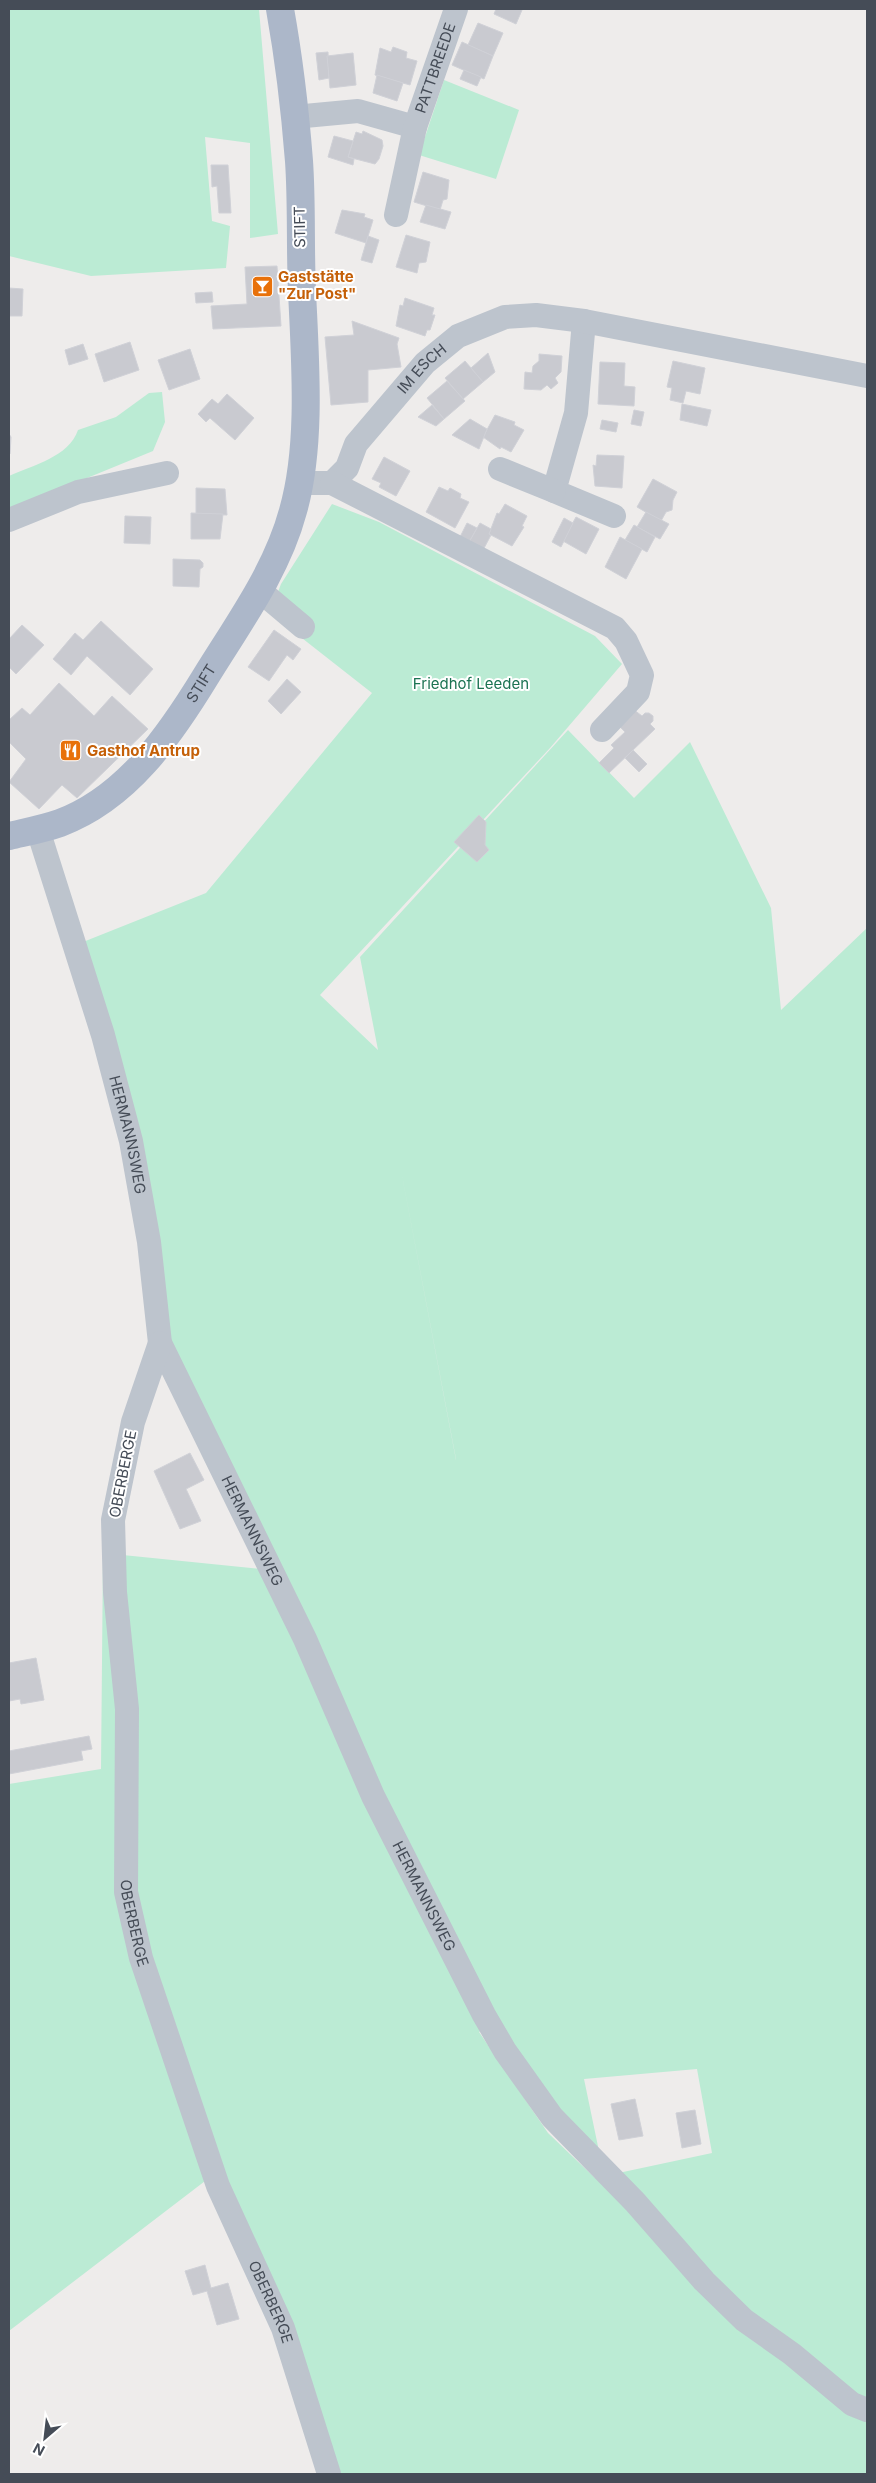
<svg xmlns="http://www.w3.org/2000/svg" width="876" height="2483" viewBox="0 0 876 2483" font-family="Inter,sans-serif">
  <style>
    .green { fill: #bbebd4; fill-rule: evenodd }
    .building { fill: #c9cad0; stroke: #d0d1d7 }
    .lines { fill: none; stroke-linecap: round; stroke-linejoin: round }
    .minor { stroke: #bdc4cd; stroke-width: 24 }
    .major { stroke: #acb7c9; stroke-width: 28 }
    .labels { text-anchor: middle; stroke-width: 4; stroke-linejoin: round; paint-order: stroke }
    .street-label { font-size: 15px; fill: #454c57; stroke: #fff }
    .food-label { font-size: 15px; font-weight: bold; fill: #c56008; stroke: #fff; text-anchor: start }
    .park-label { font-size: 15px; fill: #1c7353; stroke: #fff }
  </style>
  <rect width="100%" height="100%" fill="#eeeceb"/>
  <g class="green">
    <path d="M9 9H259L278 234 250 238V143L205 137 212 221 230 226 226 268 91 276 9 256Z"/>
    <path d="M444 80 519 110 496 179 419 155Z"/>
    <path d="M162 392 165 422 153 451 9 510V476C33 465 69 457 78 430L116 417 149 393Z"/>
    <path d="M332 504 379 522 595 636 622 664 550 748 320 995 378 1050 360 957 568 730 634 798 690 742 771 908 781 1010 867 928V2474H334L209 2178 9 2331V1784L101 1769 103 1553 261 1569 171 1341 83 942 206 893 372 693 270 613 281 584ZM396 1144 456 1460V1459ZM493 2024 563 2121 600 2156 584 2079 697 2069 712 2153 595 2178 548 2133 479 2032Z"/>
  </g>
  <g class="building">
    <path d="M496 9H520L522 10 516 24 494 14Z"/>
    <path d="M478 23 503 33 493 56 468 45Z"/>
    <path d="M462 42 493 56 484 79 452 65Z"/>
    <path d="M393 47 407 52 406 58 417 61 410 85 375 75 380 48 391 52Z"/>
    <path d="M328 52 329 78 319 80 316 53Z"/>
    <path d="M353 53 356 85 330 88 327 56Z"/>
    <path d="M464 70 481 77 477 86 460 79Z"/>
    <path d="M377 75 403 83 397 101 373 93Z"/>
    <path d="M363 131 382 140 383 146 379 159 375 164 348 157 356 132 362 134Z"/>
    <path d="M334 136 353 141 348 157 354 159 353 165 328 157Z"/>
    <path d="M211 165H228L231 213H219L217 186 212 187Z"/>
    <path d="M423 172 449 180 447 199 443 200 440 210 414 202Z"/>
    <path d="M426 205 451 212 445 229 420 222Z"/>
    <path d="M342 210 365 214 364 217 373 220 366 243 335 233Z"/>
    <path d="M406 235 430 242 426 262 419 263 417 273 396 267Z"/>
    <path d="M368 236 379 240 372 263 361 260Z"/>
    <path d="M277 266 281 326 213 329 211 306 247 304 245 267Z"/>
    <path d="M9 288 23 289 22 316H9Z"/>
    <path d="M212 292 213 302 196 303 195 293Z"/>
    <path d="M405 298 434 308 432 315H435L430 330H427L425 336 396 326 400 305 403 306Z"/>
    <path d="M352 321 399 338 397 344 401 367 368 370V402L331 405 325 337 354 335Z"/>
    <path d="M130 342 139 370 104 382 95 354Z"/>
    <path d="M83 344 88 359 69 365 65 350Z"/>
    <path d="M190 349 200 379 169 390 158 360Z"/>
    <path d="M488 353 495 372 483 382 471 368Z"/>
    <path d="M539 354 562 356 561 372 555 378 558 383 551 389 547 385 541 390 524 389 525 372 532 373 533 366 539 361Z"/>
    <path d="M465 361 483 382 463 399 445 378Z"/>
    <path d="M673 361 705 368 700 394 686 391 683 403 670 400 672 388 667 387Z"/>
    <path d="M600 362 625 363 624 386 635 387 634 406 598 404Z"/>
    <path d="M447 381 465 401 444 419 427 398Z"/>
    <path d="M227 394 254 418 235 440 210 418 206 422 198 414 212 399 218 404Z"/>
    <path d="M682 404 711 410 707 426 680 420Z"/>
    <path d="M432 405 444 419 436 426 418 417Z"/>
    <path d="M634 410 644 412 641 426 631 424Z"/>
    <path d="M495 415 515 422 514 425 524 430 511 452 501 447 500 449 483 437Z"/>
    <path d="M470 419 487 429 479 449 452 435Z"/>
    <path d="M602 420 618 423 616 432 600 429Z"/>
    <path d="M9 434 11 437 10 454H9Z"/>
    <path d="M597 455 624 456 622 488 595 486 593 465 596 466Z"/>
    <path d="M384 457 410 471 396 496 379 487 381 483 372 479Z"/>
    <path d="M653 479 677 492 673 500 672 510 666 512 661 521 637 507Z"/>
    <path d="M439 487 448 491 450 488 461 494 460 498 469 502 455 528 426 512Z"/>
    <path d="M196 488 225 489 227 515 196 514Z"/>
    <path d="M505 504 527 516 522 526 524 527 512 546 489 534 497 513 499 514Z"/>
    <path d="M646 512 669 524 660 539 637 527Z"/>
    <path d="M191 513 223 514 220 539H191Z"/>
    <path d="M125 516 151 517 150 544 124 543Z"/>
    <path d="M576 517 599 529 586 554 563 541Z"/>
    <path d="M564 518 573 523 561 547 552 542Z"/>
    <path d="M467 523 477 528 468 544 459 539Z"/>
    <path d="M480 523 491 529 489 534 491 535 482 552 468 544Z"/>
    <path d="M634 525 655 537 647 552 625 540Z"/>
    <path d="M620 537 642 549 626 579 605 567Z"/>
    <path d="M173 559 200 560 203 563V567L200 569 199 587 173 586Z"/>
    <path d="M101 621 153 669 130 695 87 656 71 675 53 659 75 633 83 640Z"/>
    <path d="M22 625 44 645 16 674 9 667V639Z"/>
    <path d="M274 630 301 649 293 660 287 655 269 681 248 667Z"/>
    <path d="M287 679 301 692 281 714 268 701Z"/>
    <path d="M59 683 94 716 112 696 148 729 77 798 62 785 39 809 9 782 26 759 9 742V720L22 708 30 715Z"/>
    <path d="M633 709 642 716 645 713H649L653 716V721L650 724 655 729 609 773 599 763 614 748 611 745 625 732 620 727Z"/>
    <path d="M633 750 647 764 639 772 625 758Z"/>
    <path d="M479 815 486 822 485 845 489 850 477 862 454 842Z"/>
    <path d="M190 1453 204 1480 186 1489 201 1521 180 1529 154 1471Z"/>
    <path d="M36 1658 44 1700 21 1704 20 1699 9 1701V1663Z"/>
    <path d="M89 1736 92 1749 81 1751 83 1760 9 1774V1751Z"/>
    <path d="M635 2099 643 2136 619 2140 611 2104Z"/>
    <path d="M695 2110 701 2144 682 2148 676 2113Z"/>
    <path d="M205 2265 211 2288 228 2283 239 2319 217 2325 207 2291 193 2295 185 2271Z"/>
  </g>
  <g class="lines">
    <g class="minor">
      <path id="s1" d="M294 117 358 111 415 127 456 9"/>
      <path d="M396 215 415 127"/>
      <path d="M584 321 576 413 554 491 614 516"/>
      <path d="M500 469 554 491"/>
      <path id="s2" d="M299 483H332L347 468 356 444 425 363 458 336 505 317 536 315 584 321 867 376"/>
      <path d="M332 483 615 628 626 641 642 675 638 692 602 730"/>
      <path d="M9 520 78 492 167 473"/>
      <path d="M259 590 303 627"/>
      <path id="s3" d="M38 830 103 1035 131 1141 149 1242 160 1343 305 1639 373 1796 484 2015 505 2051 552 2117 635 2202 704 2281 744 2320 792 2354 852 2404 867 2410"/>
      <path id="s4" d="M160 1343 133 1422 113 1520 115 1592 127 1709 126 1892 141 1958 218 2186 283 2328 329 2474"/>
    </g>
    <path class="major" id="s5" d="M9 836C26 832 43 829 60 823 127 798 170 735 206 676 238 624 277 571 293 511 312 445 305 359 302 291 300 248 302 204 299 161 295 110 289 59 280 9"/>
  </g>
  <defs>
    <symbol id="bar-square" viewBox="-11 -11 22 22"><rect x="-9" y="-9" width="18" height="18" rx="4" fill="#e8710a" stroke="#fff"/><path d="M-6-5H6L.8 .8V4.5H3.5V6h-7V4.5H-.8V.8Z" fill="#fff"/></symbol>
    <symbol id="restaurant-square" viewBox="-11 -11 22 22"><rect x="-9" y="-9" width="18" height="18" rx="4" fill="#e8710a" stroke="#fff"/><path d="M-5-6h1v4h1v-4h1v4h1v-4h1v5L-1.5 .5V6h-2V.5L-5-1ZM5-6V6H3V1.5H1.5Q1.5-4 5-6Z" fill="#fff"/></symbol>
  </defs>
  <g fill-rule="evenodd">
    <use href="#bar-square" x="250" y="274" width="25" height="25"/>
    <use href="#restaurant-square" x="58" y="738" width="25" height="25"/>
  </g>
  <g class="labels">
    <g class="street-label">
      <text dy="5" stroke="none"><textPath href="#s1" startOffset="186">PATTBREEDE</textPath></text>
      <text transform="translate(300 227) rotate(-91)" y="5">STIFT</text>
      <text dy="5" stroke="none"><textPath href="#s2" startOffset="180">IM ESCH</textPath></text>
      <text dy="5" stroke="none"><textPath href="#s5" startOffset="255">STIFT</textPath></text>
      <text dy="5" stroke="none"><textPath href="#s3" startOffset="318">HERMANNSWEG</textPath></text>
      <text transform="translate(123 1474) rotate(-79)" y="5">OBERBERGE</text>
      <text dy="5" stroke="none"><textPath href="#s3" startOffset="738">HERMANNSWEG</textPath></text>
      <text dy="5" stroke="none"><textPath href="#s3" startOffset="1142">HERMANNSWEG</textPath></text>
      <text dy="5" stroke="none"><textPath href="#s4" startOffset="588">OBERBERGE</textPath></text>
      <text dy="5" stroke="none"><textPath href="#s4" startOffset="992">OBERBERGE</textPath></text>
    </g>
    <g class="food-label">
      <text x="278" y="282">Gaststätte<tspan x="278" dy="17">"Zur Post"</tspan></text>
      <text x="87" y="756">Gasthof Antrup</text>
    </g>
    <g class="park-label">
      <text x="471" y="689">Friedhof Leeden</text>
    </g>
  </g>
  <rect width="876" height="2483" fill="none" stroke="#454c57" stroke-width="20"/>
  <g transform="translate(45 2438) rotate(208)" stroke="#ffffff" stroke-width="4" paint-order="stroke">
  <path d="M0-4L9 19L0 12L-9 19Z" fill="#454c57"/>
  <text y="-8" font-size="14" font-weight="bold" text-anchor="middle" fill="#454c57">N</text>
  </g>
</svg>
